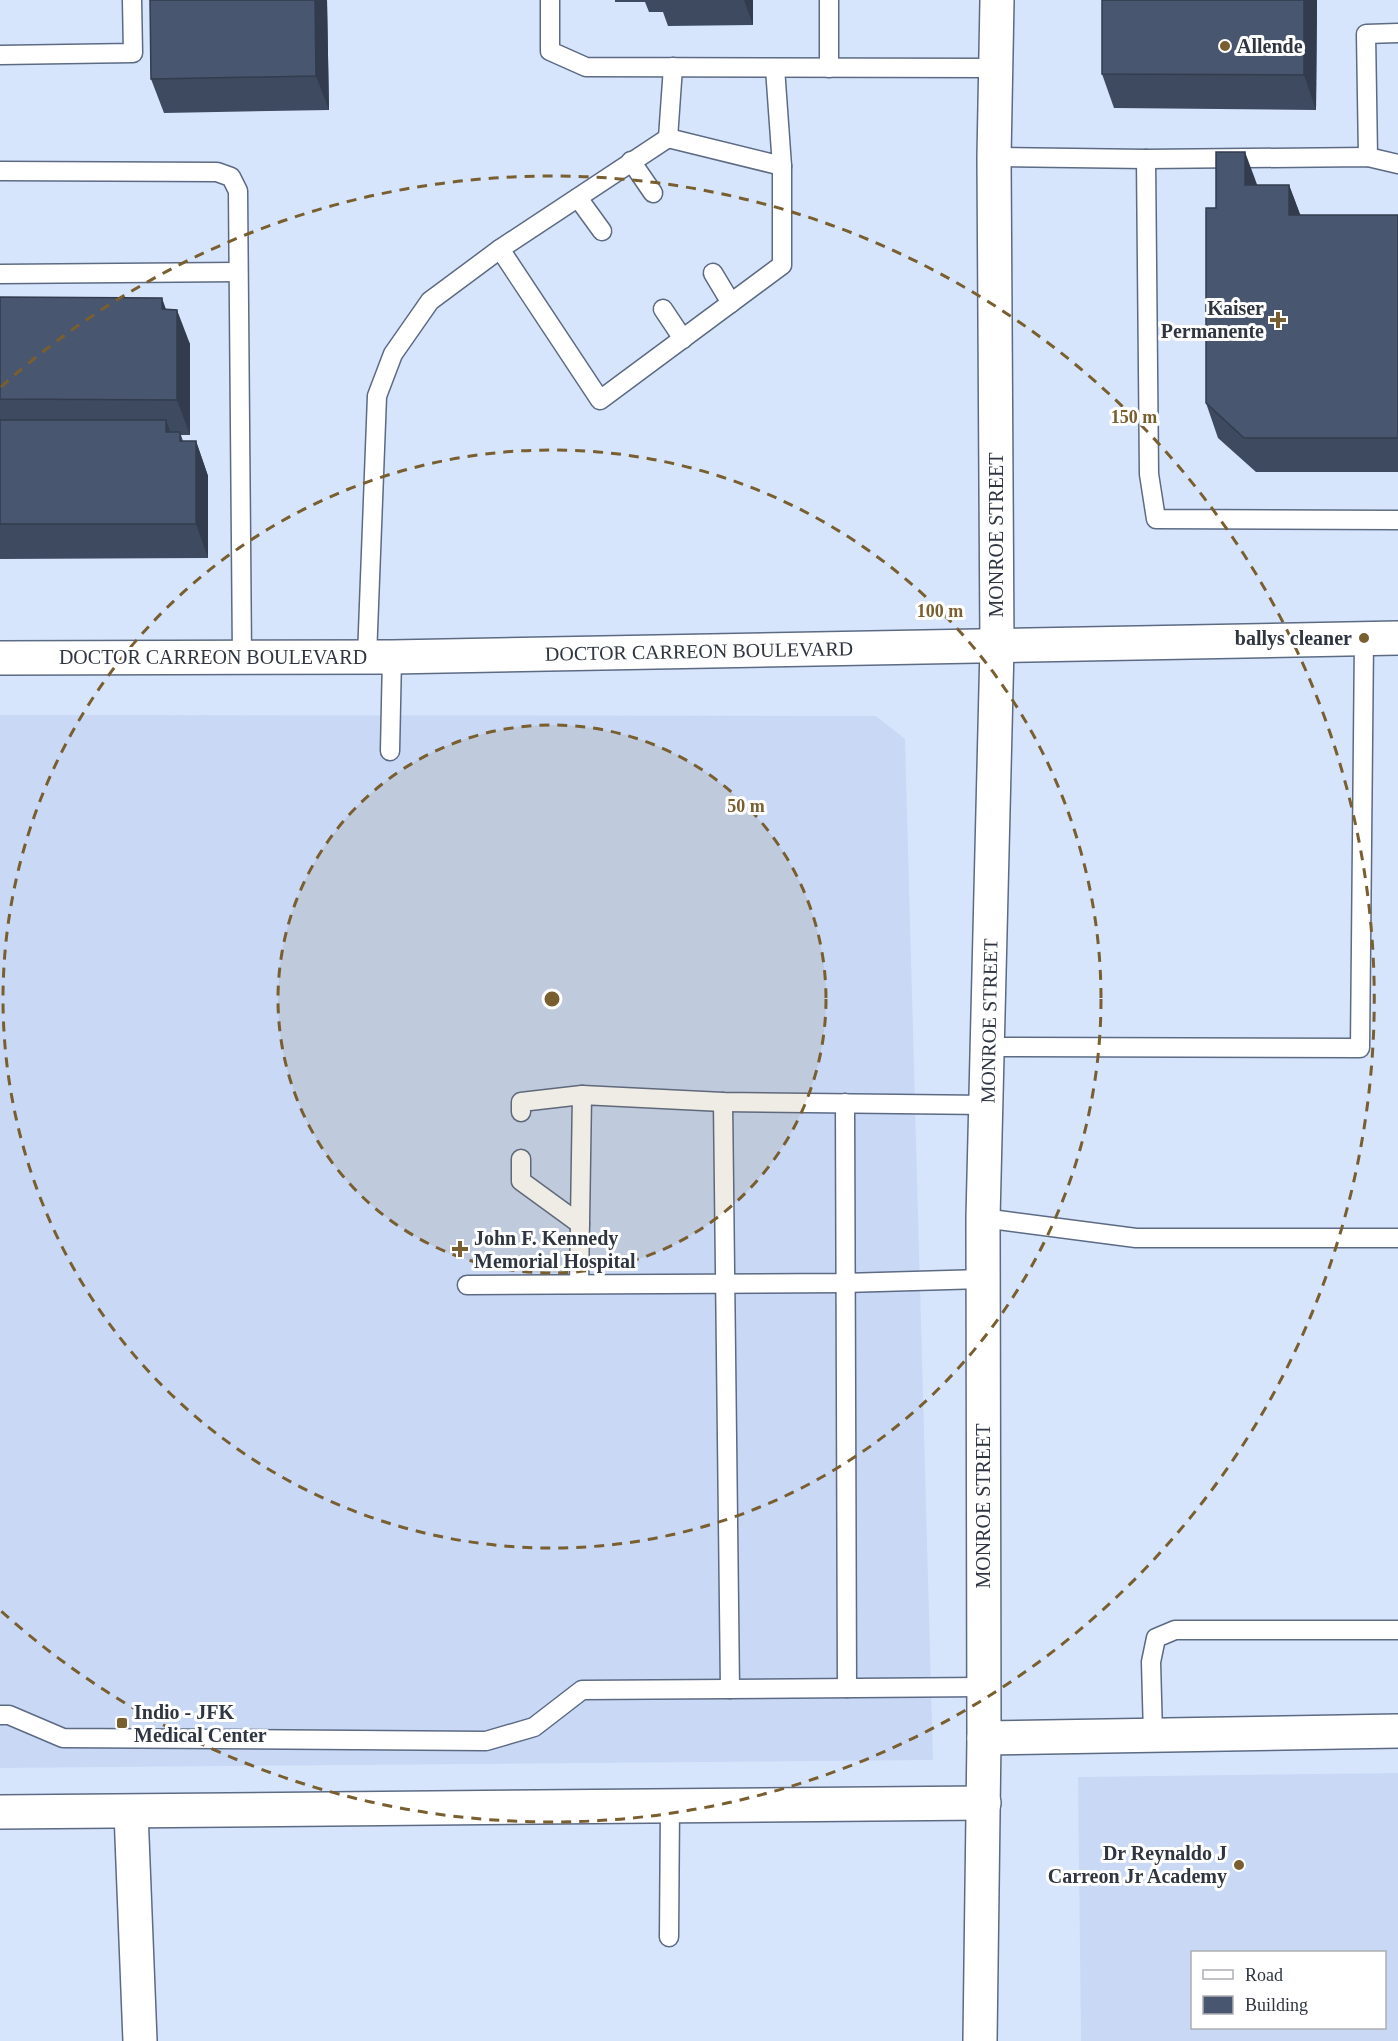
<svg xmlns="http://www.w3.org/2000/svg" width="1398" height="2041" viewBox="0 0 1398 2041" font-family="'Times New Roman',serif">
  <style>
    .built { fill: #c9d9f5; fill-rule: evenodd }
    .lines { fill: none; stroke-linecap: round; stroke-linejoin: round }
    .lane-casing { stroke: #5c6a84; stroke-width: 21 }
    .street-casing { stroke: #5c6a84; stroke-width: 36 }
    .secondary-casing { stroke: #5c6a84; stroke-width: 36 }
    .lane { stroke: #fff; stroke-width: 18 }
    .street { stroke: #fff; stroke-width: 33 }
    .secondary { stroke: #fff; stroke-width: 33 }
    .wall { fill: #3e4a5f }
    .shaded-wall { fill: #323c4e }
    .building { fill: #48566f; stroke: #323c4e; stroke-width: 1.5 }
    .ring { fill: none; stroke: #795f30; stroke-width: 3; stroke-dasharray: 10 8 }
    .poi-dot { fill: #795f30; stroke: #fff; stroke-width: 2 }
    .labels { text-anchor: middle; stroke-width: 6; stroke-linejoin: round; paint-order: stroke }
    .poi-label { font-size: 20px; font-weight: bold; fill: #2f3641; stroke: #fff; text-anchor: start }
    .street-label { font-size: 20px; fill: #2f3641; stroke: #fff }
    .centre { fill: #795f30; stroke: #fff; stroke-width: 3 }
    .ring-label { font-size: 18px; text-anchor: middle; font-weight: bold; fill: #795f30; stroke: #fff; stroke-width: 6; stroke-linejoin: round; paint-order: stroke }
  </style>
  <rect width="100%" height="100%" fill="#d7e5fc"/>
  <g class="built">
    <path d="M0 715 876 716 905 739 933 1760 0 1768Z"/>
    <path d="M1398 1773V2041H1081L1078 1777ZM1384 1952V2028H1192V1952Z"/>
  </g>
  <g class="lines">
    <defs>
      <g id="lane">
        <path d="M550 0V51L586 67 996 68"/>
        <path d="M0 55 133 53 132 0"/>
        <path d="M829 68V0"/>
        <path d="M668 138 782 166 775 68"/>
        <path d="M994 157 1146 159 1368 157 1398 164"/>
        <path d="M1368 157 1366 34 1398 33"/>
        <path d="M1146 159 1149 474 1156 519 1398 520"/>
        <path d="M631 161 653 193"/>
        <path d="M0 171 217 172 231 177 238 191 242 658"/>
        <path d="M578 198 602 231"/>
        <path d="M500 249 600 400 782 265V166"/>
        <path d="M713 273 731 303"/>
        <path d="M0 274 238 272"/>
        <path d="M663 309 683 339"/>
        <path d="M367 657 377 396 393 354 430 301 500 249 668 138 673 67"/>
        <path d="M390 751 392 657"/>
        <path d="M989 1047 1360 1048 1364 638"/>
        <path d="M723 1102 730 1689"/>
        <path d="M845 1103 847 1688"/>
        <path d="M521 1112V1102L582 1095"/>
        <path d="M521 1159V1181L580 1224"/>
        <path d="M983 1218 1136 1238H1398"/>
        <path d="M579 1284 582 1095 723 1102 987 1105"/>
        <path d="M467 1285 844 1283 983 1279"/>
        <path d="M0 1715H9L63 1738 486 1741 534 1727 582 1690 983 1687"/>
        <path d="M1153 1735 1151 1662 1156 1638 1175 1630H1398"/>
        <path d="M669 1937 670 1806"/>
      </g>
      <g id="street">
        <path d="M984 1738 1398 1731"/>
        <path d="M0 1812 984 1803"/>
        <path d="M131 1812 140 2041"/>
      </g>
      <g id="secondary">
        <path d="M0 658 392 657 1398 638"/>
        <path d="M980 2041 984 1738 983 1218 997 647 994 157 997 0"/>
      </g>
    </defs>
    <use href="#lane" class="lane-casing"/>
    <use href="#street" class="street-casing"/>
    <use href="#secondary" class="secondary-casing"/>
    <use href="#lane" class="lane"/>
    <use href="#street" class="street"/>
    <use href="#secondary" class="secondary"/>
  </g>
  <g class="wall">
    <path d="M150 0H327L329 110 164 113 151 79Z"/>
    <path d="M615 0H753V25L668 26 663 12H649L645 2H615Z"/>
    <path d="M1102 0H1317L1316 110 1114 108 1102 74Z"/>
    <path d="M1257 185H1289L1300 215H1398V472H1256L1218 438 1206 403 1216 208Z"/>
    <path d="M0 297 166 309 190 344V435H181L183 441H196L208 476V558L0 559Z"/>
  </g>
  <g class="shaded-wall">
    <path d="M315 0H327L329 110 316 76Z"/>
    <path d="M744 0H753V25Z"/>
    <path d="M1304 0H1317L1316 110 1304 75Z"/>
    <path d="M1245 152 1258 187 1245 185Z"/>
    <path d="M1289 185 1302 219 1289 215Z"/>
    <path d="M162 298 174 332 162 309Z"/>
    <path d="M177 310 190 344V435L177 400Z"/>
    <path d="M166 420 178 454 166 432Z"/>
    <path d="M196 441 208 476V558L196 524Z"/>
  </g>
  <g class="building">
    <path d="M150 0H315L316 76 151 79Z"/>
    <path d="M1102 0H1304V75L1102 74Z"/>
    <path d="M1216 152H1245V185H1289V215H1398V438H1244L1206 403V208H1216Z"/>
    <path d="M0 297 162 298V309L177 310V400L0 399Z"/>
    <path d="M0 420H166V432H180V441H196V524H0Z"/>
  </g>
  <circle cx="552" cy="999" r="274" fill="#795f30" fill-opacity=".12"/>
  <g class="ring">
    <circle cx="552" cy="999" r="274"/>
    <circle cx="552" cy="999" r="549"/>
    <path d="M1 387A823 823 0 1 1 1 1611"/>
  </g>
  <g class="poi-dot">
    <circle cx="1225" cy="46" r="6"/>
    <path d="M1275 311h6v6h6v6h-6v6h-6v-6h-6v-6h6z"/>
    <circle cx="1364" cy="638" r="6"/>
    <path d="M457 1240h6v6h6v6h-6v6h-6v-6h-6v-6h6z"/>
    <rect x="116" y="1717" width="12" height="12" rx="3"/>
    <circle cx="1239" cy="1865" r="6"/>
  </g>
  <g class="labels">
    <g class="poi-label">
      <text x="1237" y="53">Allende</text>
      <text x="1264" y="315" text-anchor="end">Kaiser<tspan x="1264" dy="23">Permanente</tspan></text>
      <text x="1352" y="645" text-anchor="end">ballys cleaner</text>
      <text x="474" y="1245">John F. Kennedy<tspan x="474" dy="23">Memorial Hospital</tspan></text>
      <text x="134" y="1719">Indio - JFK<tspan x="134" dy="23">Medical Center</tspan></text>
      <text x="1227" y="1860" text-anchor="end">Dr Reynaldo J<tspan x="1227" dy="23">Carreon Jr Academy</tspan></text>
    </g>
    <g class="street-label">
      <text transform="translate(996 535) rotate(-90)" y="7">MONROE STREET</text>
      <text transform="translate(699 651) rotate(-1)" y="7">DOCTOR CARREON BOULEVARD</text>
      <text x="213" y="664">DOCTOR CARREON BOULEVARD</text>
      <text transform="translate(989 1021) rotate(-89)" y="7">MONROE STREET</text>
      <text transform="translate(983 1506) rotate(-90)" y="7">MONROE STREET</text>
    </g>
  </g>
  <circle cx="552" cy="999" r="9" class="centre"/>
  <g class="ring-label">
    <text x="1134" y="423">150 m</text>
    <text x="940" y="617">100 m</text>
    <text x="746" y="812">50 m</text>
  </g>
  <rect x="1191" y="1951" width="195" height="78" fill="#ffffff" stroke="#acafb3" stroke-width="1.5"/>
  <rect x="1203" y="1970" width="30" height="9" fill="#ffffff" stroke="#acafb3" stroke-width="1.5"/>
  <text x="1245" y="1981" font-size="18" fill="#2f3641">Road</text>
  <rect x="1203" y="1996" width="30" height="18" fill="#48566f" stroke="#acafb3" stroke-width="1.5"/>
  <text x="1245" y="2011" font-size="18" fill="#2f3641">Building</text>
</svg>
